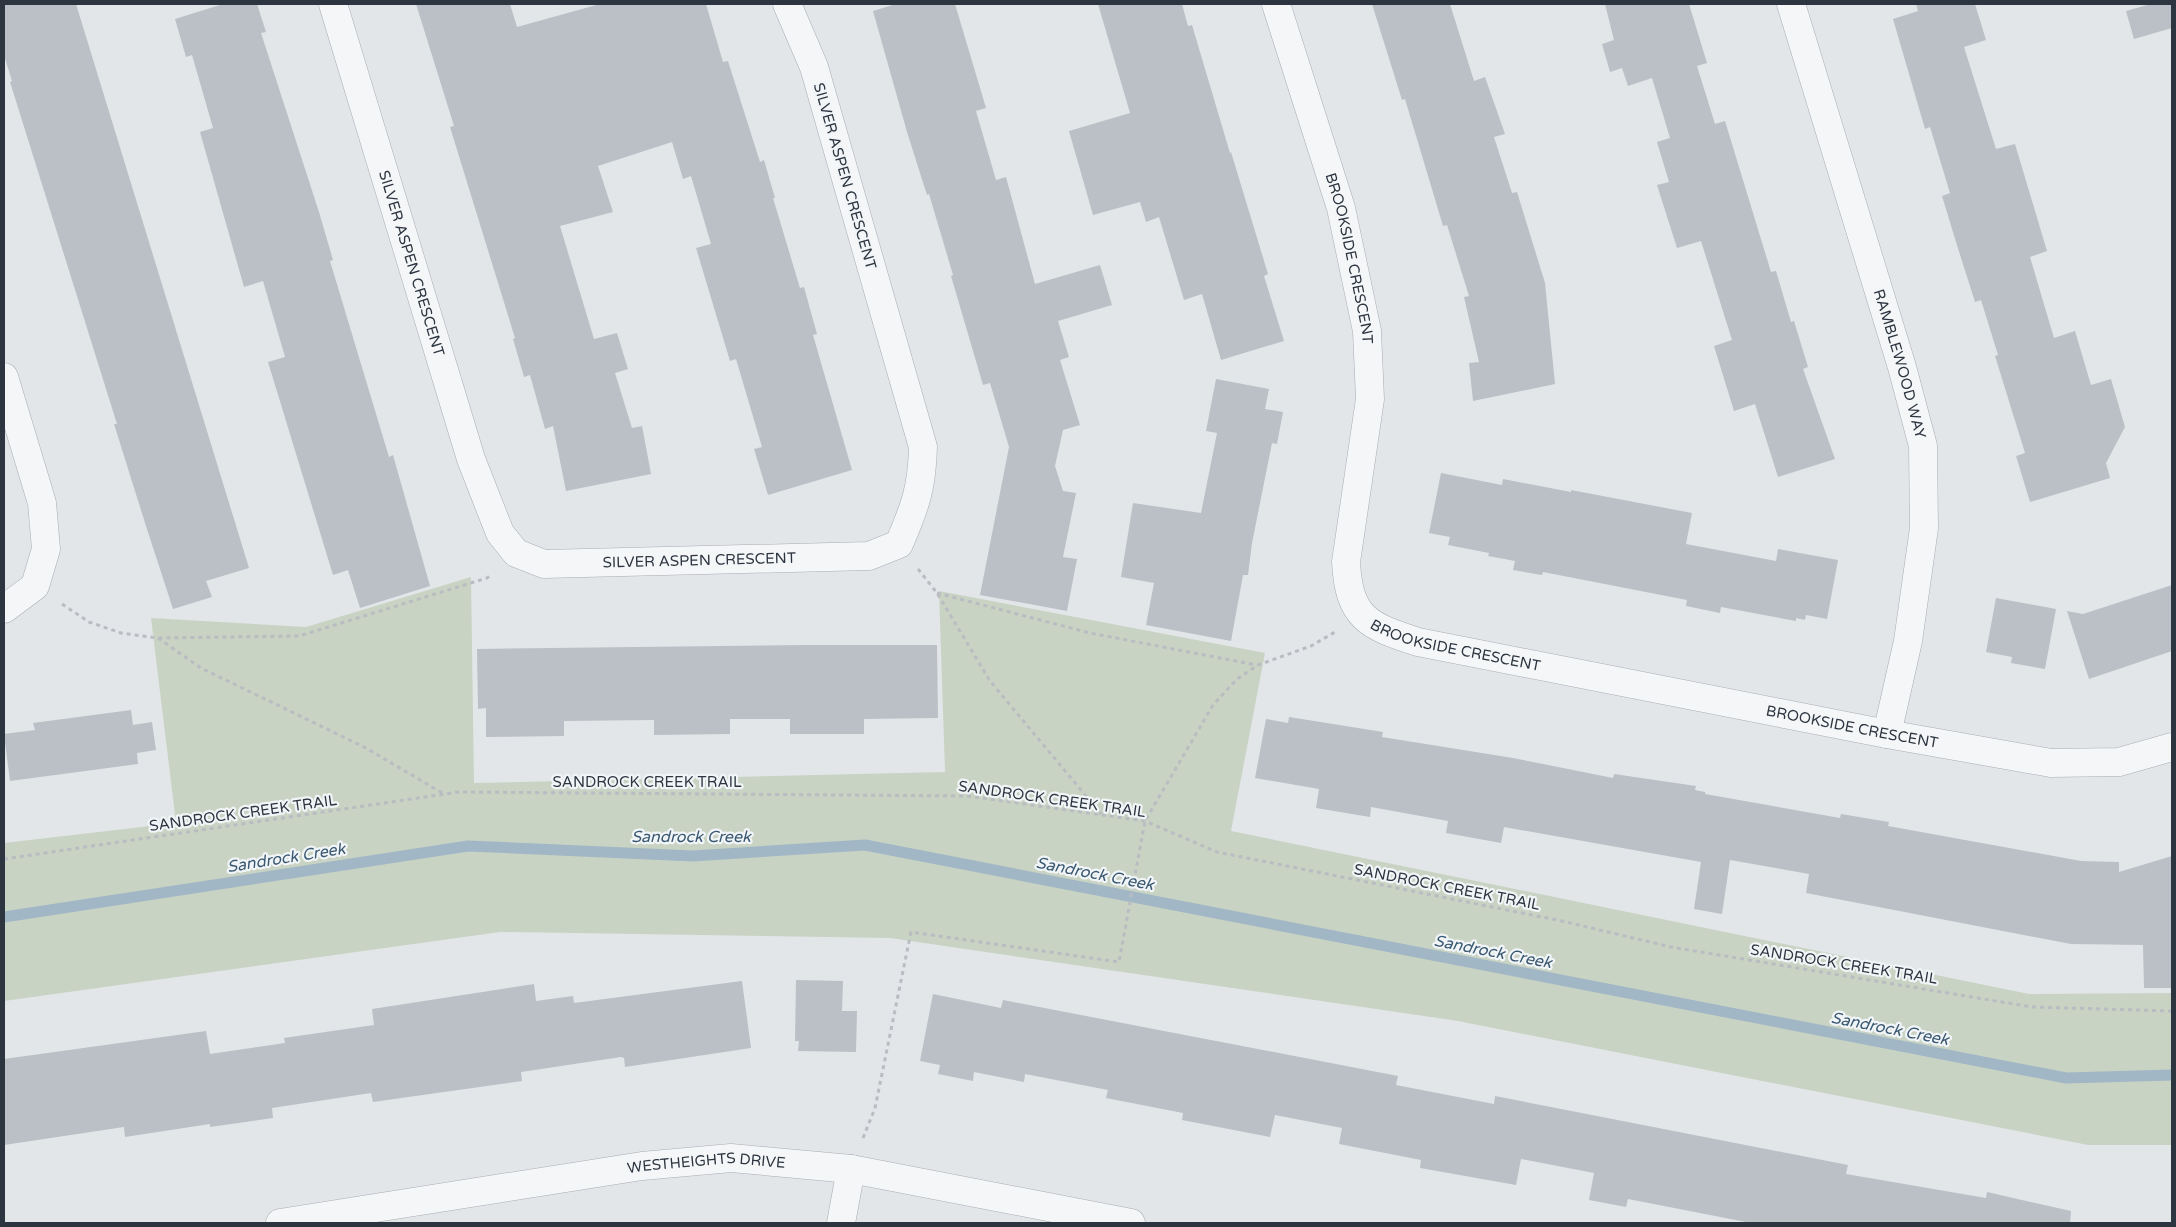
<svg xmlns="http://www.w3.org/2000/svg" width="2176" height="1227" viewBox="0 0 2176 1227" font-family="'Varela Round',sans-serif">
  <style>
    .green { fill: #c9d3c4 }
    .lines { fill: none; stroke-linecap: round; stroke-linejoin: round }
    .stream { stroke: #a1b7c6; stroke-width: 11 }
    .building { fill: #bac0c6 }
    .minor-casing { stroke: #a8adb3; stroke-width: 29 }
    .tertiary-casing { stroke: #a8adb3; stroke-width: 29 }
    .path { stroke: #b9bcc1; stroke-width: 3; stroke-dasharray: 4 4; stroke-linecap: butt }
    .minor { stroke: #f5f6f8; stroke-width: 28 }
    .tertiary { stroke: #f5f6f8; stroke-width: 28 }
    .labels { text-anchor: middle; stroke-width: 4.5; stroke-linejoin: round; paint-order: stroke }
    .street-label { font-size: 15px; fill: #2c3540; stroke: #f2f5f7 }
    .water-label { font-size: 16px; font-style: italic; fill: #395871; stroke: #f2f5f7 }
  </style>
  <rect width="100%" height="100%" fill="#e2e6e9"/>
  <path class="green" d="M471 577 474 783 945 772 939 591 1265 653 1231 831 2029 994 2172 993V1145H2088L1458 1021 890 938 500 932 4 1001V843L176 823 151 618 306 627Z"/>
  <g class="lines">
    <path class="stream" d="M4 917 468 846 693 856 865 845 2066 1078 2172 1075"/>
  </g>
  <g class="building">
    <path d="M4 4H76L249 568 206 581 212 597 173 609 146 526 114 424H117L10 82 12 81 4 55Z"/>
    <path d="M223 4H257L266 32 261 33 319 212 333 260 330 261 389 457 393 455 430 586 360 608 348 570 333 575 268 362 285 357 263 281 244 287 200 132 213 128 192 55 186 57 175 19Z"/>
    <path d="M416 4H510L517 27 600 4H706L723 62 728 61 760 162 764 160 775 198H773L800 288 804 287 817 334 813 335 852 470 768 495 754 449 762 447 736 359 730 361 696 248 711 244 691 176 683 179 672 142 598 166 613 212 560 226 594 339 617 333 628 369 615 373 632 428 642 426 651 474 566 491 553 426 545 429 530 375 524 377 513 339 515 338 450 127 454 126Z"/>
    <path d="M896 4H955L986 108 976 111 996 180 1006 177 1035 284 1100 265 1112 305 1058 321 1069 357 1060 360 1080 425 1063 430 1055 466 1063 491 1076 493 1063 557 1077 559 1067 611 980 595 1009 447 990 383 983 385 951 276 953 275 929 194 927 195 907 132 873 11Z"/>
    <path d="M1098 4H1182L1188 26 1192 25 1230 153 1231 152 1268 274 1264 276 1284 341 1221 360 1202 294 1184 300 1159 217 1146 222 1140 202 1093 215 1069 131 1130 113Z"/>
    <path d="M1372 4H1450L1474 81 1485 77 1505 134 1494 137 1512 193 1517 192 1545 283 1555 384 1473 401 1469 363 1479 362 1464 297 1469 296 1447 225 1443 226 1405 99 1402 100Z"/>
    <path d="M1605 4H1689L1707 63 1697 66 1715 124 1725 121 1771 272 1776 271 1791 322 1794 321 1808 367 1803 369 1835 459 1778 477 1755 404 1734 411 1714 346 1732 340 1701 241 1677 248 1657 185 1669 182 1657 142 1670 138 1652 78 1628 86 1622 68 1610 72 1602 44 1614 40Z"/>
    <path d="M1916 4H1975L1986 40 1964 47 1996 149 2015 144 2047 251 2030 257 2054 338 2075 331 2091 385 2111 379 2125 427 2106 463 2110 478 2030 502 2016 456 2025 453 1995 356 1998 355 1981 300 1975 302 1956 242 1942 196 1950 193 1930 127 1925 129 1893 19 1918 11Z"/>
    <path d="M2151 4H2172V28L2134 39 2126 11Z"/>
    <path d="M1216 379 1269 389 1265 409 1283 412 1277 444 1272 443 1252 543 1248 575H1243L1231 641 1146 625 1154 583 1121 577 1133 503 1201 513 1217 433 1206 431Z"/>
    <path d="M1441 473 1502 485 1503 479 1571 492V490L1692 513 1686 544 1776 561 1778 549 1838 560 1827 619 1806 615 1805 620 1796 618V621L1721 607 1720 613 1686 606 1687 600 1543 572 1542 575 1513 570 1515 561 1488 556 1489 553 1448 545 1450 537 1429 533Z"/>
    <path d="M2172 585V651L2089 679 2067 611 2083 614Z"/>
    <path d="M1996 598 2056 609 2045 669 2011 663 2012 657 1986 652Z"/>
    <path d="M804 645H937L938 718 864 719V734H790V719H730V734L654 735V720L564 721V736L486 737V708L478 709 477 649Z"/>
    <path d="M131 710 133 725 152 722 156 750 137 753 138 764 10 781 4 734 35 730 33 723Z"/>
    <path d="M1289 717 1383 732 1382 737 1513 758 1613 778 1614 774 1696 786 1695 790 1705 792V794L1840 818 1841 814 1889 822 1888 826 2081 861 2119 862V872L2172 856V988H2144L2143 945 2071 944 1806 893 1809 874 1730 860 1722 914 1694 909 1701 862 1504 827 1501 843 1446 833 1448 821 1371 807 1370 817 1316 808 1319 789 1255 778 1266 719 1288 723Z"/>
    <path d="M796 980 843 981 842 1011H857L856 1052 798 1051 799 1041H795Z"/>
    <path d="M742 981 751 1048 625 1067 624 1058 621 1057 521 1072 522 1081 373 1102 371 1093 272 1108 273 1118 210 1127V1124L125 1137 124 1127 4 1145V1059L206 1031 210 1054 285 1043 284 1038 374 1025 372 1009 534 984 536 1001 573 996 574 1003Z"/>
    <path d="M933 994 1001 1008 1003 1000 1398 1076 1396 1085 1494 1104 1495 1096 1848 1165 1846 1174 1986 1198 1987 1192 2071 1211 2070 1223H1751L1628 1199 1626 1207 1589 1200 1594 1173 1521 1159 1516 1185 1420 1168 1421 1160 1339 1144 1342 1128 1275 1115 1270 1137 1182 1120 1183 1113 1106 1098 1108 1090 1025 1074 1024 1082 974 1072 973 1081 938 1074 940 1065 920 1061Z"/>
  </g>
  <g class="lines">
    <defs>
      <g id="minor">
        <path id="s1" d="M333 4 471 459 500 533 516 553 544 564 869 556 899 544C915 507 922 488 923 447L814 67 787 4"/>
        <path id="s2" d="M1276 4 1341 208 1367 331 1370 399 1346 562C1349 618 1368 626 1418 642L1887 734 2051 763 2119 762 2172 747"/>
        <path id="s3" d="M1791 4 1902 367 1923 446 1924 528 1908 641 1887 734"/>
        <path d="M4 377 42 503 46 549 35 586 4 609"/>
        <path d="M841 1223 851 1169"/>
      </g>
      <g id="tertiary">
        <path id="s4" d="M280 1223 642 1166 731 1158 851 1169 1131 1223"/>
      </g>
    </defs>
    <use href="#minor" class="minor-casing"/>
    <use href="#tertiary" class="tertiary-casing"/>
    <g class="path">
      <path d="M918 569 937 593 990 681 1101 814"/>
      <path d="M937 593 1090 633 1257 665"/>
      <path d="M62 604 89 622 121 633 157 638 299 636 487 578 491 575"/>
      <path d="M158 638 201 668 366 748 444 794"/>
      <path d="M4 859 459 792 968 796 1145 821 1217 852 1562 921 1671 947 2032 1007 2172 1011"/>
      <path d="M863 1138 875 1108 911 932 1119 962 1145 821 1213 705 1237 679 1258 665 1311 646 1335 632"/>
    </g>
    <use href="#minor" class="minor"/>
    <use href="#tertiary" class="tertiary"/>
  </g>
  <g class="labels">
    <g class="street-label">
      <text transform="translate(845 176) rotate(74)" y="5">SILVER ASPEN CRESCENT</text>
      <text dy="5" stroke="none"><textPath href="#s2" startOffset="265">BROOKSIDE CRESCENT</textPath></text>
      <text dy="5" stroke="none"><textPath href="#s1" startOffset="271">SILVER ASPEN CRESCENT</textPath></text>
      <text dy="5" stroke="none"><textPath href="#s3" startOffset="376">RAMBLEWOOD WAY</textPath></text>
      <text dy="5" stroke="none"><textPath href="#s1" startOffset="766">SILVER ASPEN CRESCENT</textPath></text>
      <text dy="5" stroke="none"><textPath href="#s2" startOffset="729">BROOKSIDE CRESCENT</textPath></text>
      <text dy="5" stroke="none"><textPath href="#s2" startOffset="1134">BROOKSIDE CRESCENT</textPath></text>
      <text x="647" y="787">SANDROCK CREEK TRAIL</text>
      <text transform="translate(1052 799) rotate(8)" y="5">SANDROCK CREEK TRAIL</text>
      <text transform="translate(243 813) rotate(-8)" y="5">SANDROCK CREEK TRAIL</text>
      <text transform="translate(1447 887) rotate(11)" y="5">SANDROCK CREEK TRAIL</text>
      <text transform="translate(1844 964) rotate(9)" y="5">SANDROCK CREEK TRAIL</text>
      <text dy="5" stroke="none"><textPath href="#s4" startOffset="431">WESTHEIGHTS DRIVE</textPath></text>
    </g>
    <g class="water-label">
      <text x="691" y="842">Sandrock Creek</text>
      <text transform="translate(286 857) rotate(-9)" y="6">Sandrock Creek</text>
      <text transform="translate(1095 873) rotate(11)" y="6">Sandrock Creek</text>
      <text transform="translate(1493 951) rotate(11)" y="6">Sandrock Creek</text>
      <text transform="translate(1890 1028) rotate(11)" y="6">Sandrock Creek</text>
    </g>
  </g>
  <rect width="2176" height="1227" fill="none" stroke="#2c3540" stroke-width="10"/>
</svg>
